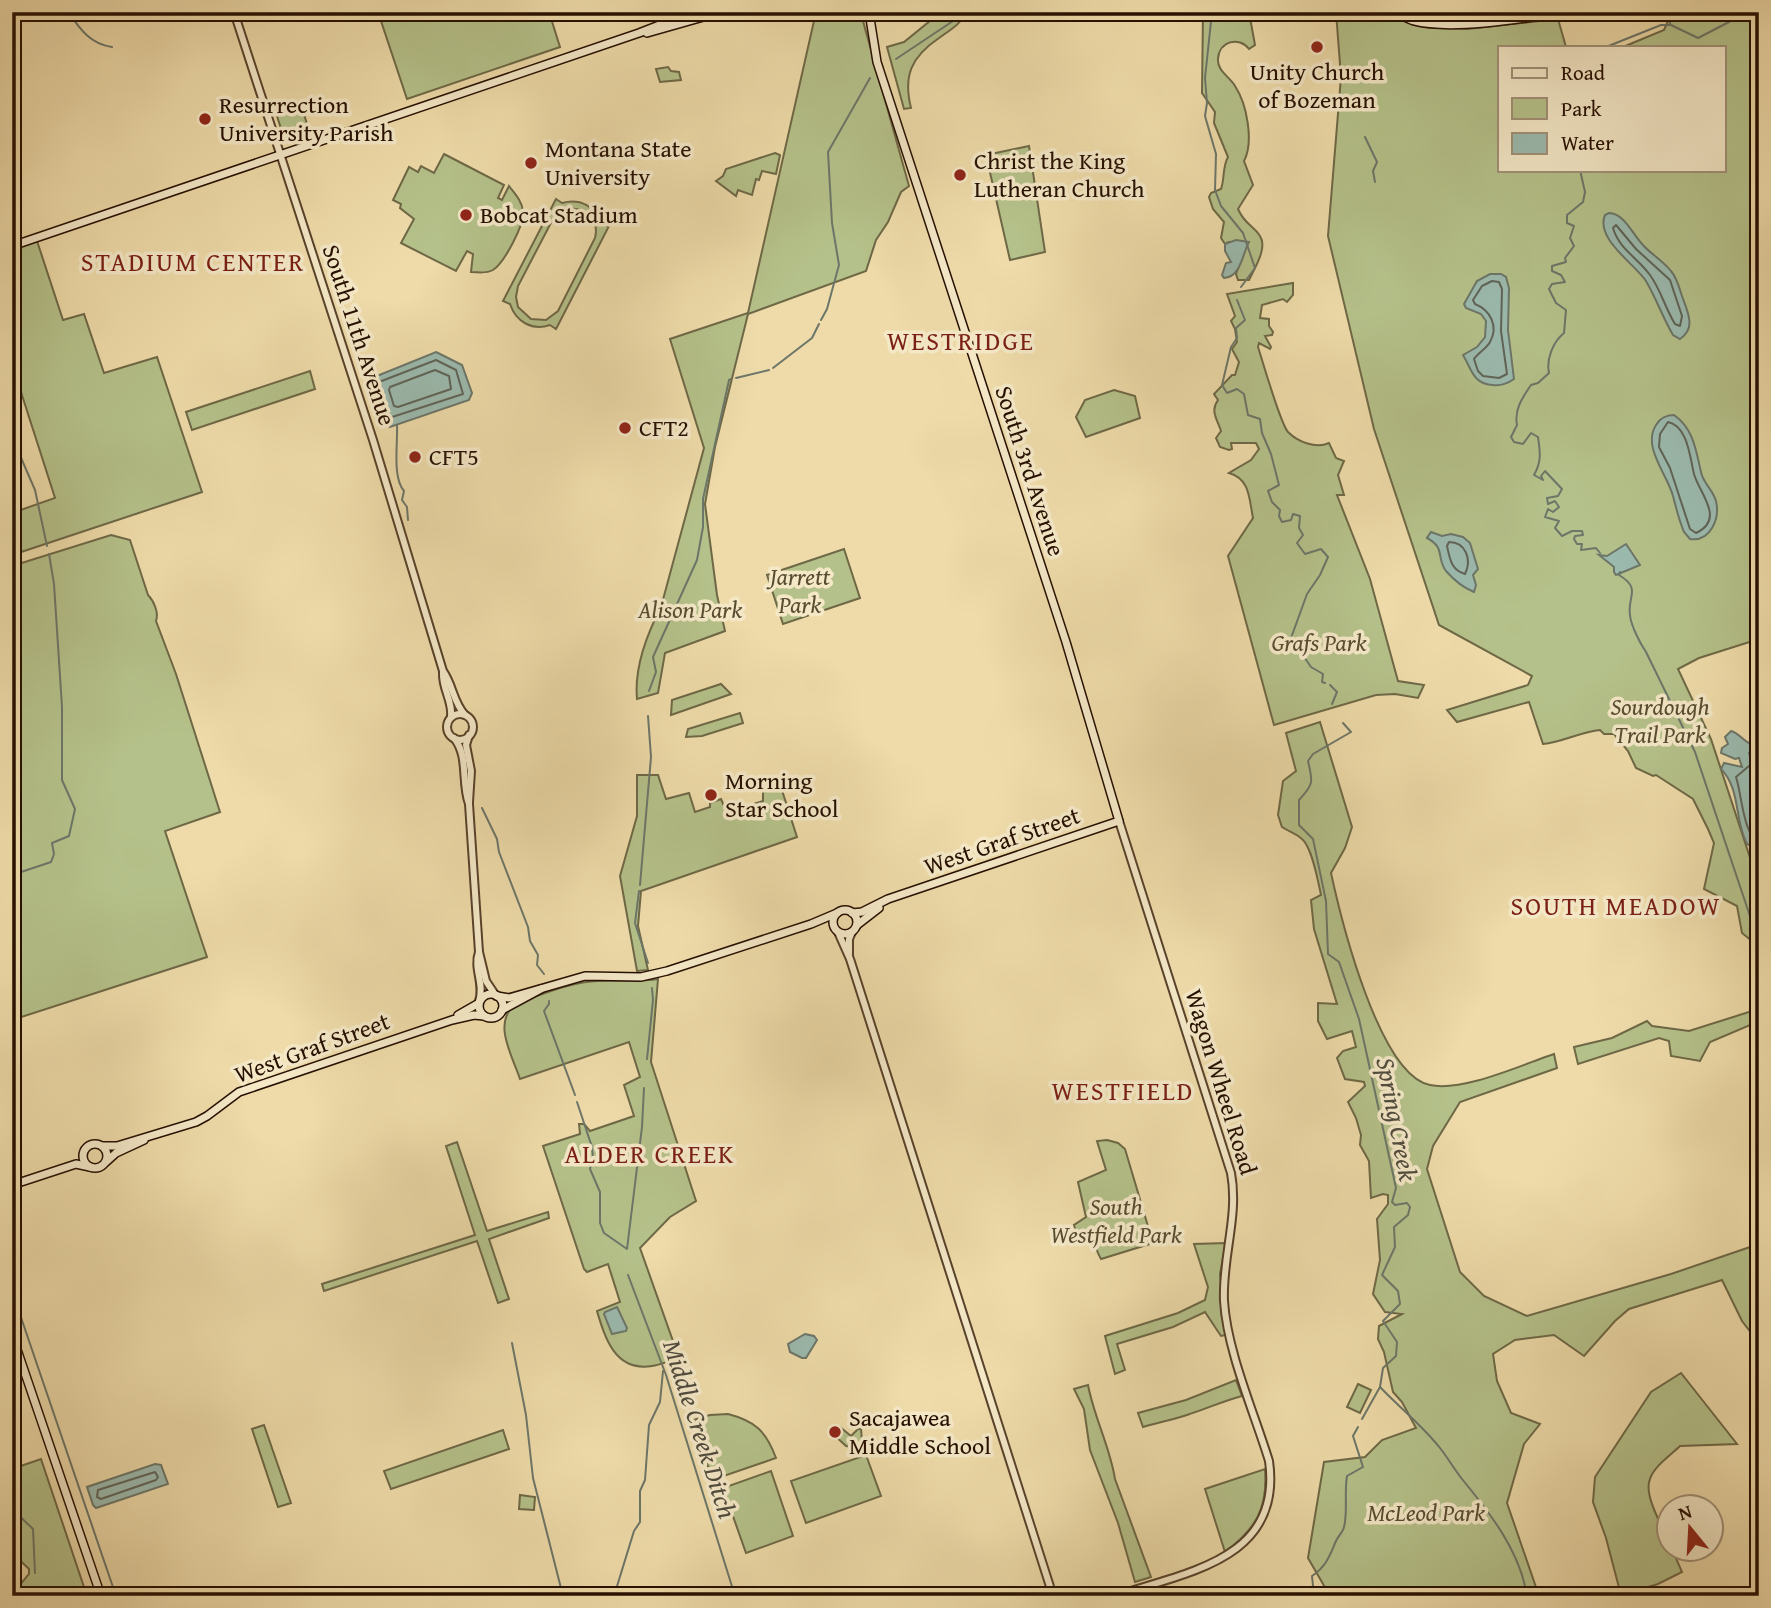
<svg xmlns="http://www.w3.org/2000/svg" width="1771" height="1608" viewBox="0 0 1771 1608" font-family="'Gentium Book Plus',serif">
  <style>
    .green { fill: #b5c18a; stroke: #6e6846; stroke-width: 2; fill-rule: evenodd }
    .water { fill: #9bbaae; stroke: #6c7669; stroke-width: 2 }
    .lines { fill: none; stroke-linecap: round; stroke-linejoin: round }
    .shore { stroke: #606458; stroke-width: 2 }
    .stream { stroke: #6c7669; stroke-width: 2 }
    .tertiary-casing { stroke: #58422b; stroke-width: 10 }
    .secondary-casing { stroke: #260f01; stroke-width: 10 }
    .tertiary { stroke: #f4e8c7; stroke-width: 6 }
    .secondary { stroke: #f4e8c7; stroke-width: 7 }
    .poi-dot { fill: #8f2418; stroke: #f4e8c7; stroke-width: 2.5 }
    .labels { text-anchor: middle; stroke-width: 7; stroke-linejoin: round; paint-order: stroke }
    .poi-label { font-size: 24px; fill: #260f01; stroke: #f4e8c7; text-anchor: start }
    .street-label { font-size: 24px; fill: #260f01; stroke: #f4e8c7 }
    .park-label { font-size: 24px; font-style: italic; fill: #584d31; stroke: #f4e8c7 }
    .neighbourhood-label { font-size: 26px; letter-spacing: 2px; fill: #7a1f14; stroke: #f4e8c7 }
    .water-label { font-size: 26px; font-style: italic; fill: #4f4b3e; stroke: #f4e8c7 }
  </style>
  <rect width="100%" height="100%" fill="#eedba9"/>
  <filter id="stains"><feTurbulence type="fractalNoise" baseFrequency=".00286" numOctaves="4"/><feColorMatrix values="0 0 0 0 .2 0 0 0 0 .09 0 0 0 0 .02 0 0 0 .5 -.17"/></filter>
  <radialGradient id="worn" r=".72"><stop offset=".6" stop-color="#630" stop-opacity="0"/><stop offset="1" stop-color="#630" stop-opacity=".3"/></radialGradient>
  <g class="green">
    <path d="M378 12H549L560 47 407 99Z"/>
    <path d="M816 12H863V21L909 186 901 192 888 222 876 240 866 271 748 314 715 447 705 504 717 595 725 631 665 653 658 693 637 699C634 667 647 634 661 607L704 448 670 339 748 313Z"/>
    <path d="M941 12H967C960 25 950 30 939 38 911 57 903 76 911 108L904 109 887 47 904 42Z"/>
    <path d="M1203 12H1249L1255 45 1249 49C1239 36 1219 41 1218 59 1217 71 1230 77 1235 86 1247 104 1254 142 1244 161L1253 185 1238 209C1245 225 1253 225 1260 236 1268 248 1254 269 1249 280H1238L1236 274 1243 254 1229 242 1225 244 1221 238 1224 222 1213 209 1209 197 1211 193 1221 189C1225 178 1222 168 1228 157L1214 123 1215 112 1202 93Z"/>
    <path d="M1336 12H1375L1419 26 1467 29 1558 19 1566 47H1500V170H1724V47H1623L1664 30 1672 12H1759V639L1699 658 1678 669 1711 739 1759 885V976L1752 957V941L1742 933 1737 906 1704 889 1714 843 1708 829 1693 799 1656 775 1653 776 1636 768 1628 751 1614 734H1604L1600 730C1580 732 1563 742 1543 744L1529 702 1457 722 1447 710 1528 685 1532 676 1439 625 1374 429 1328 236 1341 77Z"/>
    <path d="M668 67 671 71 679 72 681 80 660 82 656 69Z"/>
    <path d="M300 102 310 133 285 141 275 110Z"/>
    <path d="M1029 146 1045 252 1010 260 986 155Z"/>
    <path d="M775 153 780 155 776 174 762 171 759 180 756 179 752 195 738 190 736 196 716 181 723 176 726 169Z"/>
    <path d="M444 154 504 185 498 198 502 200 509 186C515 194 522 201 523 211 525 224 504 263 493 270 486 274 478 272 471 272L473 254 467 251 456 271 401 243 414 219 400 208 401 204 393 200 409 167 418 172 421 166 434 173Z"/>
    <path d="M556 199 562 203C580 198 595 206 602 224L609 226 556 329 550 325C532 331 516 322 510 304L503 301ZM569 208 583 210V212C594 218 598 225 595 238L558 311 546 320 531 319 518 307 516 297 518 286 554 217Z"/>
    <path d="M37 241 63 320 84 314 104 373 157 357 202 492 12 555V513L55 498 12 364V249Z"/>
    <path d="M1293 283V295L1287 302 1283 299 1262 305 1260 318 1269 319V326L1273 332 1272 335 1265 336 1271 347 1270 349 1259 343 1258 347C1263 362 1280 423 1288 432 1298 442 1316 449 1329 443L1336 458 1344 461 1338 475 1344 495H1337L1370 579 1398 681 1424 685 1418 698 1395 694 1376 695 1274 725 1228 556 1253 518C1249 498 1250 479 1229 473L1251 460 1259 449 1256 443H1231L1232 449 1229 450 1220 447 1216 438 1221 431C1217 419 1210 411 1218 400L1214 394 1232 375H1235L1239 362 1232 349 1237 342 1235 329 1231 321 1235 316 1227 294Z"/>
    <path d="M310 371 315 389 192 430 186 412Z"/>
    <path d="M1114 390 1135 396 1140 418 1086 437 1076 417 1085 400Z"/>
    <path d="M111 535 130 540 148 595C154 601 159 613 156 621L176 674 220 812 165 831 207 957 12 1020V566Z"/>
    <path d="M844 549 860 598 783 624 767 575Z"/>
    <path d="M721 684 731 694 671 715 672 700Z"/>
    <path d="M740 713 743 723 702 736 686 737 688 729Z"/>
    <path d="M1320 722 1352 827 1345 848 1331 873C1341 919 1379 1075 1430 1085 1463 1092 1521 1065 1554 1054L1557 1068 1460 1102 1433 1146 1427 1169 1460 1272 1484 1296 1527 1316 1671 1274 1759 1244V1343L1742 1321 1722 1280 1629 1309 1615 1321 1584 1356 1554 1335 1515 1340 1493 1354 1497 1381 1511 1413 1540 1424 1524 1444 1507 1503 1539 1596H1482L1481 1592 1469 1596H1330L1308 1558 1324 1462 1365 1457 1382 1440 1416 1428 1402 1402 1393 1392 1384 1352 1378 1339 1379 1326 1402 1314 1385 1312 1373 1294 1380 1260 1377 1219 1388 1204V1195L1383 1194 1371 1198 1369 1161 1360 1145 1361 1135 1356 1118 1348 1102 1365 1086 1364 1082 1345 1079 1337 1058 1343 1051 1356 1047 1352 1031 1327 1039 1318 1021V1003L1337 1004 1314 929 1311 900 1321 895C1318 881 1312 847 1302 839 1297 834 1288 831 1282 827L1278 815 1283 781 1296 771 1286 733Z"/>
    <path d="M637 775H658L666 799 689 793 695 812 710 807V803L721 799 727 813 763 801V791L772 789 779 781 797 837 641 891 638 926 648 970 637 971 620 876 637 816Z"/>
    <path d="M658 979 651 1062 696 1201 670 1217 640 1248 679 1358C670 1360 661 1365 652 1366 615 1372 605 1338 597 1311L620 1302 608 1264 587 1272 584 1269 543 1146 580 1134 579 1124H584L590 1131 634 1116 624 1085 640 1077 629 1042 520 1079C512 1055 491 1021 517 1003 539 996 562 985 586 982 609 978 633 983 658 979Z"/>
    <path d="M1759 999V1028L1750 1025 1710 1042 1700 1061 1671 1056 1669 1041 1659 1038 1578 1064 1574 1047 1612 1038 1647 1021 1652 1026 1689 1031 1749 1012Z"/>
    <path d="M1107 1140 1118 1143 1125 1149 1153 1243 1101 1259C1092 1245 1099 1235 1077 1236L1074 1225 1086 1217 1078 1182 1106 1170 1097 1141Z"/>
    <path d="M457 1142 487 1231 548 1212 549 1218 489 1239 509 1299 498 1303 477 1241 324 1291 322 1284 475 1235 446 1146Z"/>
    <path d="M1226 1243 1220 1274 1226 1335 1221 1336 1205 1312 1173 1327 1117 1344 1125 1370 1115 1374 1105 1336 1178 1313 1205 1300 1208 1287 1194 1244Z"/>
    <path d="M1681 1373 1737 1444 1680 1446C1671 1455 1654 1466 1650 1479 1643 1495 1663 1527 1669 1543L1670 1548 1672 1549 1682 1572 1658 1584 1621 1595 1606 1538 1593 1502 1595 1477 1651 1392Z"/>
    <path d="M1236 1380 1242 1396C1223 1401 1206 1409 1187 1415 1173 1420 1158 1422 1143 1427L1138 1413 1186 1400Z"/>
    <path d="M1358 1384 1371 1390 1360 1413 1347 1407Z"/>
    <path d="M1088 1385C1094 1417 1110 1447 1115 1479L1151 1577 1135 1582 1118 1523 1090 1450 1084 1409 1074 1389Z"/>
    <path d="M728 1414C755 1421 766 1431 776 1458L718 1478 710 1473 694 1420 710 1415Z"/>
    <path d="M264 1425 291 1503 278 1507 252 1429Z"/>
    <path d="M840 1427 851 1436 858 1429H861L862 1441 865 1444 858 1448 846 1446 833 1434Z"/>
    <path d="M503 1430 509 1449 391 1489 384 1471Z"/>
    <path d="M866 1455 881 1496 806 1523 791 1481Z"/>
    <path d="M41 1459 87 1596H15L14 1592 29 1574V1569L12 1553V1469Z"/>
    <path d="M1265 1469C1268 1508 1256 1529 1225 1552L1205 1489Z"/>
    <path d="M771 1471 793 1536 746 1553 723 1488Z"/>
    <path d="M520 1495 535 1497 534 1510 519 1509Z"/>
  </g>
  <g class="water">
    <path d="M1609 213C1624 213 1633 235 1643 245 1651 254 1663 261 1671 271 1677 278 1679 287 1682 296 1687 311 1697 328 1680 339L1673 335C1663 318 1656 298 1646 281 1635 264 1595 239 1605 215Z"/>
    <path d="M1236 240 1249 242C1242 255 1241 277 1224 278L1222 275 1226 263 1231 262 1225 251V244Z"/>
    <path d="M1490 274H1501L1506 277 1509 288 1508 330 1514 379C1507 384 1501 386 1493 385 1473 384 1472 370 1463 355L1477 347 1485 337 1486 321 1481 314 1466 308 1464 304 1477 281Z"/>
    <path d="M436 352 462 365 472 393 469 400 390 427 383 424 372 388V378Z"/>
    <path d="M1674 415C1694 429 1696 451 1701 472 1703 483 1713 490 1716 501 1720 518 1711 542 1690 539L1684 532C1679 520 1676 508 1673 496 1667 474 1642 447 1656 425 1660 418 1665 415 1674 415Z"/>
    <path d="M1431 532 1442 536 1451 534 1463 537 1470 543 1478 569 1473 575 1476 585 1474 592C1464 588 1453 579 1446 571 1436 558 1446 548 1427 538Z"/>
    <path d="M1626 544 1640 565 1616 575 1614 572V567L1599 555 1607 556Z"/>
    <path d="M1731 731C1739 733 1743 741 1751 744L1754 749 1749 753 1751 759H1759V855L1755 848 1747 844C1734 820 1741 789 1721 769L1724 763 1742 767 1739 758 1735 759 1721 753 1722 748 1728 744 1725 737Z"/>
    <path d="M617 1307 627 1328 626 1331 612 1334 604 1314 605 1312Z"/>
    <path d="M805 1334 814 1336 817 1340 806 1358H802L790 1352 788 1344Z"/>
    <path d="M155 1464 161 1465 168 1484 96 1508 93 1505 87 1487Z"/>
  </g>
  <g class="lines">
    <g class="shore">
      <path d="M1616 225 1636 249 1670 280 1682 316 1680 326 1675 324C1665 308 1661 290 1650 275 1638 258 1619 249 1613 228Z"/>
      <path d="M1492 281 1499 282 1502 289 1501 331 1507 374 1499 378 1483 376 1478 371 1474 359C1478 353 1486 349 1490 342 1499 326 1490 310 1475 304L1473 300 1482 286Z"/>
      <path d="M436 360 456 370 463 394 389 418 379 382Z"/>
      <path d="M435 370 449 376 451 389 398 407 394 406 389 390 390 387Z"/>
      <path d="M1668 422C1688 426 1690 458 1694 474 1699 493 1726 519 1696 533L1690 529 1670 468 1659 447 1660 434Z"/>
      <path d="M1449 542C1466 542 1472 560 1465 574 1451 570 1450 559 1447 546Z"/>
      <path d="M1759 766H1749L1736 777C1742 795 1743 835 1759 842"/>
      <path d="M155 1472 158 1477 156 1480 101 1499 97 1497 98 1490Z"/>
    </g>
    <g class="stream">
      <path d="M68 12C80 29 90 44 112 47"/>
      <path d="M1212 12 1205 78 1207 103 1205 116 1216 154 1215 190 1221 206 1243 233 1255 268 1241 287"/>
      <path d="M1670 12V24"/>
      <path d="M1671 25 1698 38 1729 22 1738 12"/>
      <path d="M1606 47 1661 25H1670"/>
      <path d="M896 59 962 15 963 12"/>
      <path d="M1365 137 1377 162 1373 171 1375 182"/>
      <path d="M1580 170 1585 192 1583 202 1567 215V223L1574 226 1570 238 1574 246 1565 258 1566 262 1552 266V271L1561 275 1565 282 1552 284 1549 289 1556 303 1566 310 1564 333C1553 342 1546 359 1549 373L1538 383 1531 385C1522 398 1514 410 1517 425L1511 437 1514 442 1523 444 1531 433 1538 437C1540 452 1542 461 1534 475L1543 480 1541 476 1545 471 1562 489 1558 496 1547 498 1548 504 1555 501 1559 507 1553 512 1548 509 1545 517 1559 521 1555 528 1562 536 1572 531H1582L1583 535 1575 536 1574 539 1577 544H1582L1581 550 1596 548 1600 553"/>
      <path d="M1237 300 1245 320 1236 328 1237 338 1231 347 1222 385 1227 393 1237 389 1244 394 1248 415 1260 419 1262 433 1271 454 1279 485 1268 491 1272 502 1280 510 1279 516 1282 522 1291 520 1293 514 1300 516 1299 528 1303 535 1297 543 1305 554 1321 549 1328 557 1320 575 1307 594 1291 638 1311 667 1323 674 1322 682 1325 683"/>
      <path d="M821 320 827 309 839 265 832 223 828 152 870 78"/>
      <path d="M773 368 812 338 819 324"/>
      <path d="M736 378 769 370"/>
      <path d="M397 425C398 443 392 477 404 491L402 500 407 507 408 520"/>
      <path d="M12 437 35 490 47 546"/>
      <path d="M1620 572 1619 575C1642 589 1627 596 1630 615 1631 626 1640 643 1646 652L1695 752 1759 943"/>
      <path d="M1330 685 1337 692 1332 704"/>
      <path d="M649 691 656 672 653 657 697 560 703 527V499L729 380 731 379"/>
      <path d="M1343 723 1351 732 1313 754 1308 761C1313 782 1314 784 1299 800V825L1313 839 1326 901 1328 954 1339 962 1359 1019 1396 1188 1392 1202 1395 1205 1407 1203 1410 1207 1408 1215 1394 1227 1395 1247 1382 1275 1398 1291 1400 1304 1383 1321 1397 1342 1396 1356 1383 1368 1380 1387C1399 1407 1423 1426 1440 1448 1448 1458 1454 1469 1462 1479 1490 1513 1520 1551 1527 1596"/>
      <path d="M482 808 497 839 499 852 528 927 530 941 538 955 537 965 544 974"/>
      <path d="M12 875 51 862 54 854 52 843 69 836 75 809 62 780V707L54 584 49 554"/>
      <path d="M640 885 651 757 648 716"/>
      <path d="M639 891 635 923 648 963"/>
      <path d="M549 1001V1004L544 1011 575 1095"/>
      <path d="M647 1059 653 1000 652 988"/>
      <path d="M577 1102 592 1147 593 1157 590 1169 600 1192V1223L604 1233 627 1249 642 1127 644 1088"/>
      <path d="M628 1275 666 1375 735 1596"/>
      <path d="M12 1291 116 1596"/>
      <path d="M1759 1310H1756L1759 1323"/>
      <path d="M512 1343 526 1415 533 1478 563 1596"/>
      <path d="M1362 1419 1380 1387"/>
      <path d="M12 1509 33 1529 35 1573"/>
      <path d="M33 1596V1587"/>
      <path d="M614 1596 634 1531 640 1522V1491L645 1480 649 1425 660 1402 663 1371"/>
      <path d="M1314 1596 1312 1576C1326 1567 1330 1555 1336 1541 1338 1536 1343 1532 1344 1527 1348 1512 1344 1493 1347 1476L1363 1467 1353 1436 1358 1427"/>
    </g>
    <defs>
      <g id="tertiary">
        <path d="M234 12 373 440 443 671C453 685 453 702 465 715"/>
        <path d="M443 673C442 689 453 701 451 717"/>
        <circle cx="460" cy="727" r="13"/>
        <path d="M469 735 466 745 471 771 469 802"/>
        <path d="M454 738C469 756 461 783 469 804L479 952 486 981 496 996"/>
        <path d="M838 932 850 959 1053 1596"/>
        <path d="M479 952C473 969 485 984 479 1001"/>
        <path d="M849 954V939L852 932"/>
        <path d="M1115 1596C1186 1572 1283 1560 1269 1461 1254 1412 1227 1351 1224 1301 1222 1257 1239 1216 1231 1173L1119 821"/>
      </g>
      <g id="secondary">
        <path d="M1393 12C1401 14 1407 19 1414 21 1452 31 1524 19 1563 12"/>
        <path d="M1436 12H1464"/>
        <path d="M647 33 721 12"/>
        <path d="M12 246 639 33 693 12"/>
        <circle cx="845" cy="922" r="12"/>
        <path d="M852 913 862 912 888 899 1119 821 1066 642 877 62 869 12"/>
        <path d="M857 925 879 908"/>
        <circle cx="491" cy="1006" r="12"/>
        <path d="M497 996 509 998 585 976 641 977 667 971 811 924 837 913"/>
        <path d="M502 1010 541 989"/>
        <path d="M458 1015 479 1003"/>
        <circle cx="95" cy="1156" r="12"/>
        <path d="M103 1146H117L196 1122 207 1116 239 1092 452 1020 474 1015 484 1016"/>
        <path d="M106 1162 116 1153 144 1140"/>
        <path d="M12 1185 76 1164 90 1167"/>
        <path d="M12 1335 101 1596"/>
      </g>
    </defs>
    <use href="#tertiary" class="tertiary-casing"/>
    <use href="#secondary" class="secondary-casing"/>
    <use href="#tertiary" class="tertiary"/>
    <use href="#secondary" class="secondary"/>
  </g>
  <g class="poi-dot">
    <circle cx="1317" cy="47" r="7"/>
    <circle cx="205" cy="119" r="7"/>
    <circle cx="531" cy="163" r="7"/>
    <circle cx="960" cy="175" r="7"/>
    <circle cx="466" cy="215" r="7"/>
    <circle cx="625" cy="428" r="7"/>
    <circle cx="415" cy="457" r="7"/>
    <circle cx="711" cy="795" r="7"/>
    <circle cx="835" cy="1432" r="7"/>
  </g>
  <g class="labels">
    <g class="poi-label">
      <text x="1317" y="80" text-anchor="middle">Unity Church<tspan x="1317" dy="28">of Bozeman</tspan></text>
      <text x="219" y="113">Resurrection<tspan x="219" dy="28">University Parish</tspan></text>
      <text x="545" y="157">Montana State<tspan x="545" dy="28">University</tspan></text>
      <text x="974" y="169">Christ the King<tspan x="974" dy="28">Lutheran Church</tspan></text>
      <text x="480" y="223">Bobcat Stadium</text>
      <text x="639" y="436">CFT2</text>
      <text x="429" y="465">CFT5</text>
      <text x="725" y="789">Morning<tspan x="725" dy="28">Star School</tspan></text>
      <text x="849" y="1426">Sacajawea<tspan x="849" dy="28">Middle School</tspan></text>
    </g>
    <g class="street-label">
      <text transform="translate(359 335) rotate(72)" y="8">South 11th Avenue</text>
      <text transform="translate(1030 471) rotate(72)" y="8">South 3rd Avenue</text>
      <text transform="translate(1002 841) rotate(-19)" y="8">West Graf Street</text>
      <text transform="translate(312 1048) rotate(-20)" y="8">West Graf Street</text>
      <text transform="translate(1221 1082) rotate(73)" y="8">Wagon Wheel Road</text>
    </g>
    <g class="park-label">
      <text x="800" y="585">Jarrett<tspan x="800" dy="28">Park</tspan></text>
      <text x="690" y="618">Alison Park</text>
      <text x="1319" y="651">Grafs Park</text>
      <text x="1660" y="715">Sourdough<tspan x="1660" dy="28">Trail Park</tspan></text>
      <text x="1116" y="1215">South<tspan x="1116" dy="28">Westfield Park</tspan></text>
      <text x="1426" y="1521">McLeod Park</text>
    </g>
    <g class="neighbourhood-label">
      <text x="193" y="271">STADIUM CENTER</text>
      <text x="961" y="350">WESTRIDGE</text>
      <text x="1616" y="915">SOUTH MEADOW</text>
      <text x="1123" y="1100">WESTFIELD</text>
      <text x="650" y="1163">ALDER CREEK</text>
    </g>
    <g class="water-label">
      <text transform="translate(1397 1119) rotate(79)" y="9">Spring Creek</text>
      <text transform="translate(700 1429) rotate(72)" y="9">Middle Creek Ditch</text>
    </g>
  </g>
  <rect width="1771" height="1608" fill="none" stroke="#eedba9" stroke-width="42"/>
  <rect x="14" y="14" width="1743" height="1580" fill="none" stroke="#260f01" stroke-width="3.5"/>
  <rect x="21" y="21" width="1729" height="1566" fill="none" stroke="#260f01" stroke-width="2"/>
  <rect x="1498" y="46" width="228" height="126" fill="#f4e8c7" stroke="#a29178" stroke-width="2"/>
  <rect x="1512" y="68" width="35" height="10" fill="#f4e8c7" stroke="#a29178" stroke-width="2"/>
  <text x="1561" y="80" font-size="21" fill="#260f01">Road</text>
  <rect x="1512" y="98" width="35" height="21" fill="#b5c18a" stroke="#a29178" stroke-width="2"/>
  <text x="1561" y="116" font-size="21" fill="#260f01">Park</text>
  <rect x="1512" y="133" width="35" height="21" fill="#9bbaae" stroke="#a29178" stroke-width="2"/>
  <text x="1561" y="150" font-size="21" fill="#260f01">Water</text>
  <g transform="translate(1690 1528) rotate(342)"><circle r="33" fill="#f4e8c7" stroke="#a29178" stroke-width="2"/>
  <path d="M0-5L12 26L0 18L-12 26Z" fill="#8f2418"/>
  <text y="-10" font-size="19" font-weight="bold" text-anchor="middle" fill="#260f01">N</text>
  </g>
  <rect width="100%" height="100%" filter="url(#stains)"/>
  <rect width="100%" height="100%" fill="url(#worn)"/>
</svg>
